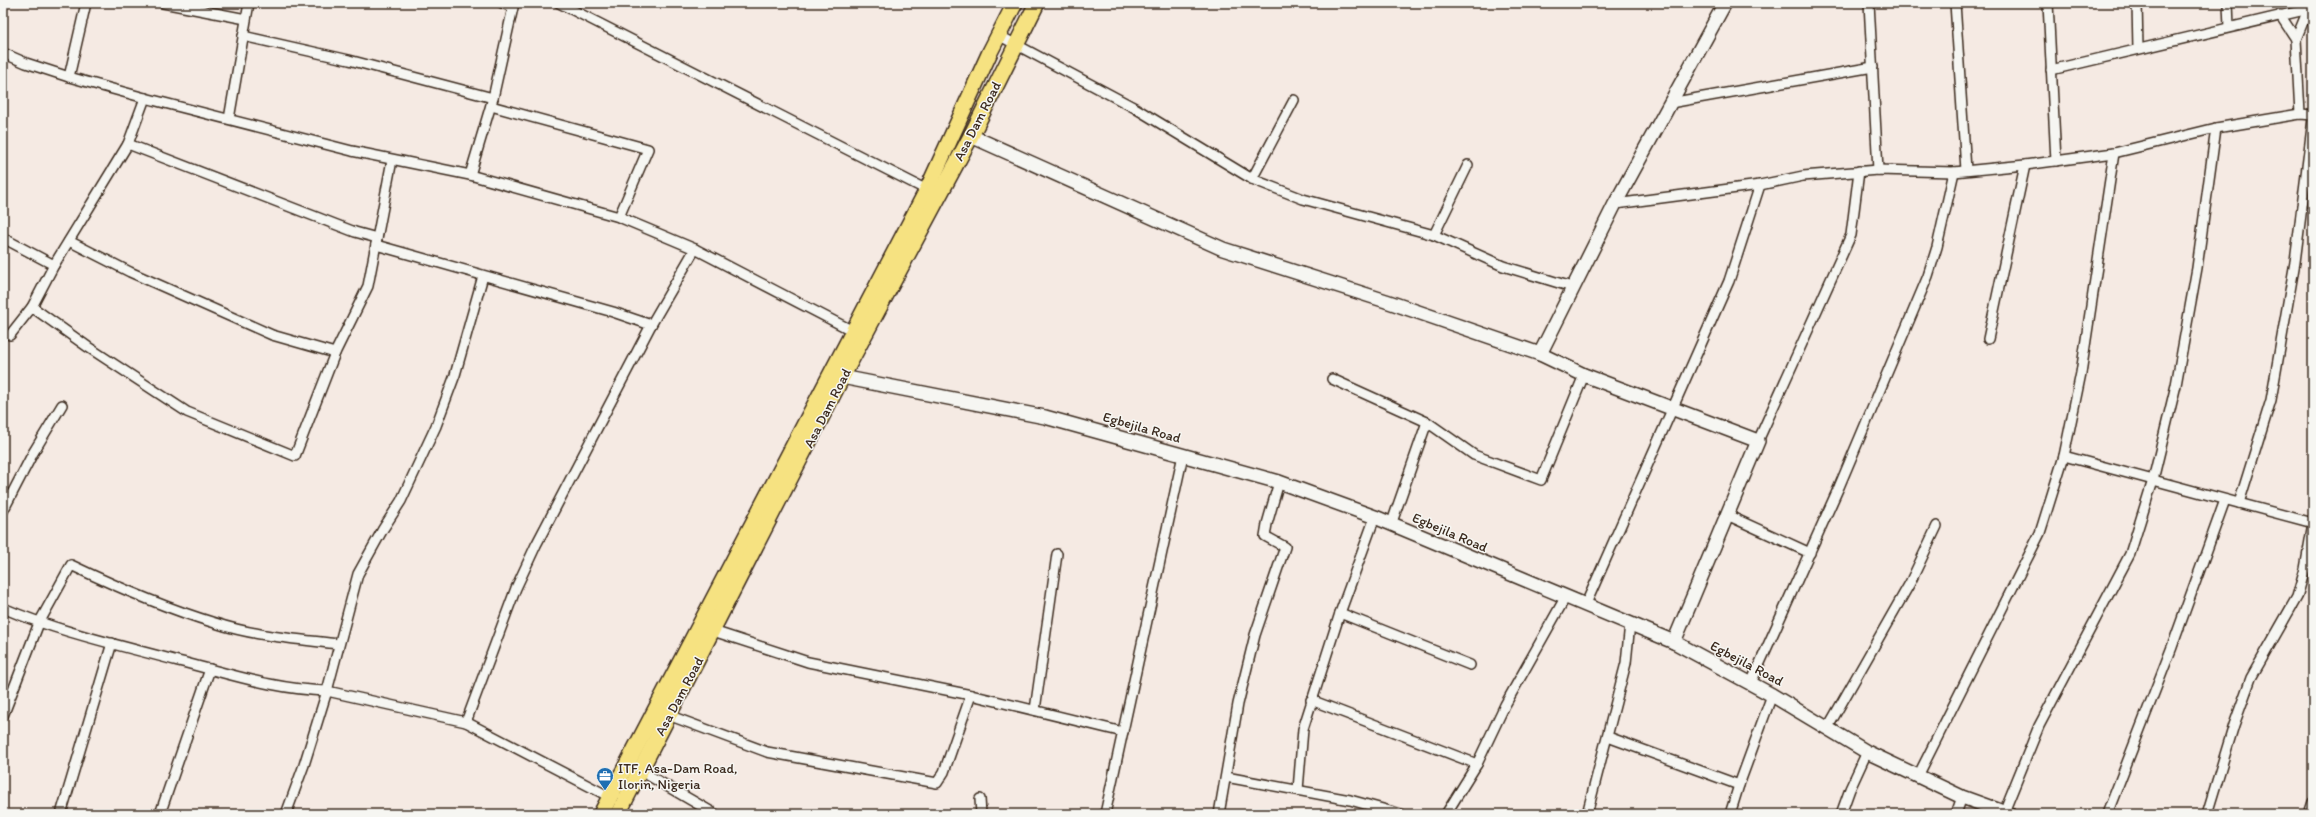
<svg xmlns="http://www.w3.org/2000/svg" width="2316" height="817" viewBox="0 0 2316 817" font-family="Itim,sans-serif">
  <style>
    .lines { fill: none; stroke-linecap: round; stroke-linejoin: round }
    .street-casing { stroke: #3b2a1e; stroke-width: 12 }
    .secondary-casing { stroke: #3b2a1e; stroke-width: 16 }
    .primary-casing { stroke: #3b2a1e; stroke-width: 18 }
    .street { stroke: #f6f6f2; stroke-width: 9 }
    .secondary { stroke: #f6f6f2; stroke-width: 13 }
    .primary { stroke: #f6e281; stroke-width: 15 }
    .labels { text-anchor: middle; stroke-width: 3; stroke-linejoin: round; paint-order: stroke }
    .street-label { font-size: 14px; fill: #3b2a1e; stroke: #f6f6f2 }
    .poi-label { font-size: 14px; fill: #3b2a1e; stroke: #f6f6f2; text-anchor: start }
  </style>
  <rect width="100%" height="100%" fill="#f5eae3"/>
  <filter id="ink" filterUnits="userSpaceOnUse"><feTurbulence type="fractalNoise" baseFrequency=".025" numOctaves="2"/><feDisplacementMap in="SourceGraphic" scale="8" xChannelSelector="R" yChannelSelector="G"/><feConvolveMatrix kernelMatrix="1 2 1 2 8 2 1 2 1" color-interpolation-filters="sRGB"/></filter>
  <g filter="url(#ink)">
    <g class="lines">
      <defs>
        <g id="street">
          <path d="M163 3 246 19"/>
          <path d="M502 3 512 7"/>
          <path d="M559 3 927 190"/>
          <path d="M1869 3 1878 170"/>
          <path d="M1955 3 1966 170"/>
          <path d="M2048 3 2056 161"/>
          <path d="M2137 3 2138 49"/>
          <path d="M2228 3 2229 27"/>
          <path d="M2280 15 2296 39"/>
          <path d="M243 36 349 60 493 98"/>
          <path d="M1000 36 1135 108 1252 179 1303 199 1434 235 1503 266 1572 287"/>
          <path d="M3 53 26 63 69 77 145 98 352 151 470 175 619 217 695 249 853 331"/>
          <path d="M2051 70 2313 8"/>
          <path d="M69 77 86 3"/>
          <path d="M1670 103 1873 67"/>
          <path d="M491 106 648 149 619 217"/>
          <path d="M2300 114 2296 39 2308 10"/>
          <path d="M229 119 249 3"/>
          <path d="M128 144 355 232 377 238"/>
          <path d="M470 175 493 98 514 3"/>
          <path d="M1252 179 1294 100"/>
          <path d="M1615 204 1760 185 1803 176 1878 170 1954 172 2025 165 2114 153 2216 128 2300 114 2313 115"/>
          <path d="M1434 235 1468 165"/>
          <path d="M3 238 54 265 128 144 145 98"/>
          <path d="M69 241 130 272 272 335 335 353"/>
          <path d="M376 245 613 312 651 325"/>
          <path d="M32 307 88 347 187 412 295 456 335 353 368 286 392 160"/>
          <path d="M10 335 32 307 54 265"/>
          <path d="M1988 339 2025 165"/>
          <path d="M1332 379 1427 422 1474 455 1541 480 1584 375"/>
          <path d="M1758 441 1851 235 1859 171"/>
          <path d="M2064 456 2313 523"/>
          <path d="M2239 503 2271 400 2295 262 2313 119"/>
          <path d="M3 511 33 453 62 405"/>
          <path d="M1727 515 1810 553"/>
          <path d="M1391 525 1427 422"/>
          <path d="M1585 606 1729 281 1760 185"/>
          <path d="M3 608C59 632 119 645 178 661 227 673 276 690 327 691L466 722 610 797"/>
          <path d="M1340 613 1470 665"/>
          <path d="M713 631 808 662 971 695 1123 732"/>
          <path d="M1751 683 1839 487 1928 276 1937 247 1954 172"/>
          <path d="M1311 700 1477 764 1505 705 1565 598"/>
          <path d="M1035 710 1057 554"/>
          <path d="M668 715 767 752 937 783 944 772 971 695"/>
          <path d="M3 716 39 623 71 565C117 587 165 608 215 623 254 636 297 639 338 644"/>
          <path d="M466 722 516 588 536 545 651 325 695 249"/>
          <path d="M1828 727 1910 583 1937 526"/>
          <path d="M1608 737 1739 785"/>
          <path d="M641 771 715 814"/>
          <path d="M1918 776 2040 533 2064 456 2081 373 2114 153"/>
          <path d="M1226 777 1350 800 1401 814"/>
          <path d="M1298 790 1303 729 1340 613 1375 517"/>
          <path d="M980 799 981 814"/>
          <path d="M2004 812 2039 726 2130 554 2153 480 2176 385 2197 268 2216 128"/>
          <path d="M61 814 112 643"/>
          <path d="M160 814 210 669"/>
          <path d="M286 814 304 765 327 691 358 574 383 529 401 501 436 426 455 375 483 276"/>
          <path d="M1105 814 1183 455"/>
          <path d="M1219 814 1238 704 1255 635 1285 547 1265 536 1267 524 1279 482"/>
          <path d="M1446 814 1477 764"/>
          <path d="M1587 814 1626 663 1630 623"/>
          <path d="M1730 814 1739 785 1772 695"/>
          <path d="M1841 814 1850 789 1867 752"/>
          <path d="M1956 814 1962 797"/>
          <path d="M2107 814 2172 647 2225 500"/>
          <path d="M2207 814 2234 725 2251 678 2297 597 2305 569 2313 523"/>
          <path d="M2309 814 2313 802"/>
        </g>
        <g id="secondary">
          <path d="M971 136 1223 249 1386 301 1540 354 1584 375 1758 441 1674 642"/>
          <path d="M1540 354 1615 204 1725 3"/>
          <path d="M842 377 1045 417 1279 482 1375 517 1674 642 1772 695 1867 752 1962 797 2009 814"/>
        </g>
        <g id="primary">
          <path d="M601 814 927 190 990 52 1015 3"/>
          <path d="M618 814 842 377 971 136 1037 3"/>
        </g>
      </defs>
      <use href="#street" class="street-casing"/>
      <use href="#secondary" class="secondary-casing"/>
      <use href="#primary" class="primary-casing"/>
      <use href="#street" class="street"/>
      <use href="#secondary" class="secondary"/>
      <use href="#primary" class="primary"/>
    </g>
  </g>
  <defs>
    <symbol id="office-pin" viewBox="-11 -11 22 30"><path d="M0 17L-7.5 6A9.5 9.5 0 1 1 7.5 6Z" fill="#1f6fb2" stroke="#f6f6f2"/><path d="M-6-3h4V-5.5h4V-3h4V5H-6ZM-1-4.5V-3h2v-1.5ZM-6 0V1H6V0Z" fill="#fff"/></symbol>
  </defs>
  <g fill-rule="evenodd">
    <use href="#office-pin" x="595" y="766" width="20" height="27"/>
  </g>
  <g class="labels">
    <g class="street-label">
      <text transform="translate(977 121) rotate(-63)" y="5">Asa Dam Road</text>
      <text transform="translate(827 408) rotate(-63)" y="5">Asa Dam Road</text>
      <text transform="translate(1142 427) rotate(16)" y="5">Egbejila Road</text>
      <text transform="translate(1450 532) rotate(23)" y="5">Egbejila Road</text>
      <text transform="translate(1747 663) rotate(28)" y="5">Egbejila Road</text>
      <text transform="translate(679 696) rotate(-62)" y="5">Asa Dam Road</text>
    </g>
    <g class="poi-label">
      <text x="618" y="773">ITF, Asa-Dam Road,<tspan x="618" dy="16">Ilorin, Nigeria</tspan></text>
    </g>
  </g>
  <rect width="2316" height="817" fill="none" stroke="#f6f6f2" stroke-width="16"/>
  <rect x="8" y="8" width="2300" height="801" fill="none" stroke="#3b2a1e" stroke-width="1.5" filter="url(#ink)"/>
</svg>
